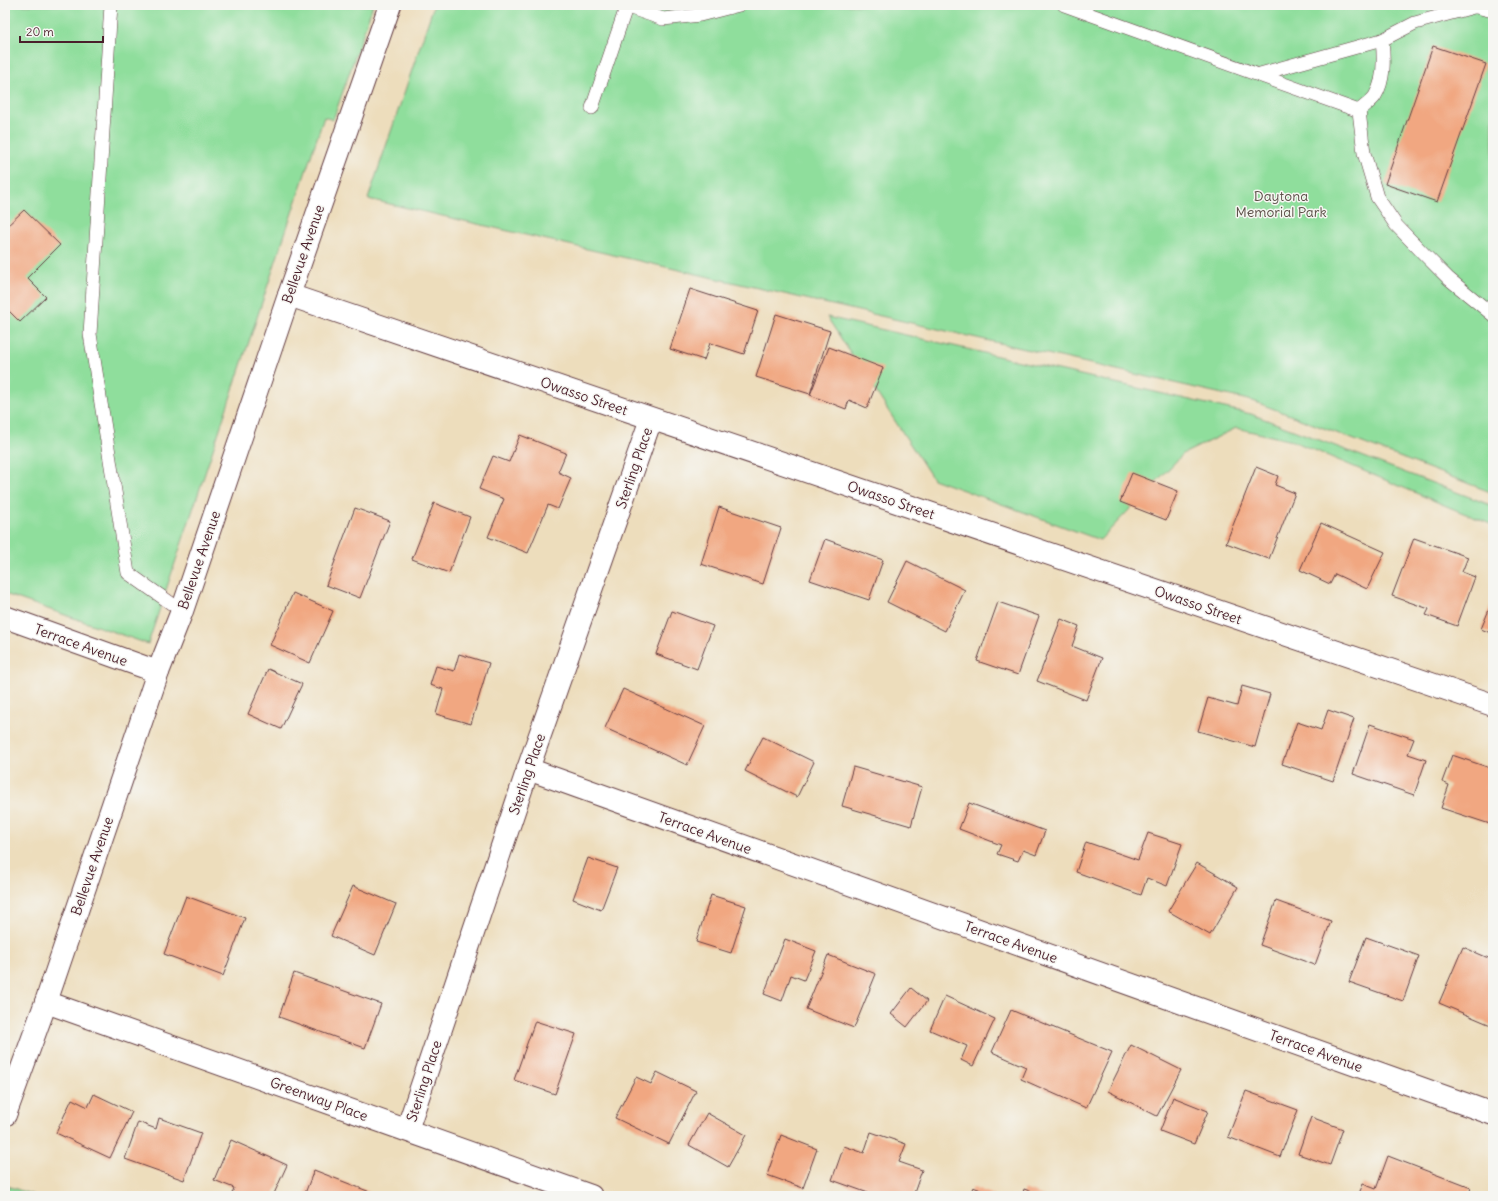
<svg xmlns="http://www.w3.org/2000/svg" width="1498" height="1201" viewBox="0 0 1498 1201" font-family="Delius,sans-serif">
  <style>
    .green { fill: #8fde9c; stroke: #6c7e64 }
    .building { fill: #f1a781 }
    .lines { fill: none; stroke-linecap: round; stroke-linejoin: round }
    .service-casing { stroke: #623c41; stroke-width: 14 }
    .minor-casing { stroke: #623c41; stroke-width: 24 }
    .tertiary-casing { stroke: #623c41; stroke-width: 24 }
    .service { stroke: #fff; stroke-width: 13 }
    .minor { stroke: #fff; stroke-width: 22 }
    .tertiary { stroke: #fff; stroke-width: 22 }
    .labels { text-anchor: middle; stroke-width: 3; stroke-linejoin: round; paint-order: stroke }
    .park-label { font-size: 14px; fill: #5b4f47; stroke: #f6f6f2 }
    .street-label { font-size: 14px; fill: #4a1f2b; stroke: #f6f6f2 }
  </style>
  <rect width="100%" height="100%" fill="#f6f6f2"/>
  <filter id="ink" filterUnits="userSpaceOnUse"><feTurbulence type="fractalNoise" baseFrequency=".025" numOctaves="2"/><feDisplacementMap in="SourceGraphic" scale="8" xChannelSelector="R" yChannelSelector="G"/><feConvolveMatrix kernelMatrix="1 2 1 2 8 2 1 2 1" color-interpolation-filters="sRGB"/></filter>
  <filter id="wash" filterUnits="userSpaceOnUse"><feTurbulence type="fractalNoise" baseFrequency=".012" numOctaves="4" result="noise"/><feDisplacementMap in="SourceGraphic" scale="16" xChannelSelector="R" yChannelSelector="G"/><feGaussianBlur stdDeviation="0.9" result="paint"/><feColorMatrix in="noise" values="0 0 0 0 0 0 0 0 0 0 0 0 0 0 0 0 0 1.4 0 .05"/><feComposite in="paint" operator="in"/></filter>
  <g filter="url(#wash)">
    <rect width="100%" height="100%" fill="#edddbc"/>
    <g class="green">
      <path d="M5 5H373L333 120 324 117 148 644 5 594Z"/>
      <path d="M434 5H1493V493L1253 401 368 199Z"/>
      <path d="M827 317 1251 414 1493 506V525L1456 510 1293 441 1236 428 1183 454 1100 540 933 479Z"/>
      <path d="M5 1185 36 1196H5Z"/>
    </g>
    <g id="blocks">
      <g class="building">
        <path d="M1433 46 1486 64 1437 202 1385 184Z"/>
        <path d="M5 108H8L6 130H5Z"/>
        <path d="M24 210 60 245 27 278 46 297 20 322 5 307V228Z"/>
        <path d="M690 289 758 311 744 354 710 343 704 360 670 349Z"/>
        <path d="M776 314 830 331 810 394 756 377Z"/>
        <path d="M829 347 883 368 867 408 849 400 846 409 810 395Z"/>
        <path d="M520 435 566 453 558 472 571 478 558 509 548 505 528 553 488 537 504 499 479 489 493 456 509 462Z"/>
        <path d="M1256 467 1278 476 1275 485 1295 493 1269 559 1226 543Z"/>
        <path d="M1132 473 1178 491 1166 520 1120 502Z"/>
        <path d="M434 503 470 517 449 573 412 559Z"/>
        <path d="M719 507 781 528 763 584 701 564Z"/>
        <path d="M355 508 390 521 360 598 326 585Z"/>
        <path d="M1321 523 1385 552 1367 589 1335 574 1330 584 1300 570Z"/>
        <path d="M1414 538 1468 557 1462 572 1475 577 1457 626 1426 615 1429 609 1392 596Z"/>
        <path d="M825 539 883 560 869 600 810 580Z"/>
        <path d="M907 561 965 590 945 631 887 602Z"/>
        <path d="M293 593 333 611 310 663 270 645Z"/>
        <path d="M1493 600V634L1481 629Z"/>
        <path d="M998 602 1039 616 1018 675 977 661Z"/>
        <path d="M672 611 713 626 697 669 656 654Z"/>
        <path d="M1061 619 1079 626 1072 646 1102 658 1086 700 1037 681Z"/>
        <path d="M459 654 489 663 471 724 436 714 443 689 430 685 436 666 454 671Z"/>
        <path d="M268 669 302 684 281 729 248 714Z"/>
        <path d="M1242 686 1270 694 1255 747 1198 731 1208 698 1237 706Z"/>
        <path d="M623 689 705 726 687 765 605 728Z"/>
        <path d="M1328 710 1354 719 1333 781 1282 764 1297 722 1321 730Z"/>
        <path d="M1370 724 1414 739 1408 754 1426 760 1414 795 1353 774Z"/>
        <path d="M763 737 814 762 797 797 745 771Z"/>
        <path d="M1452 755 1493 769V825L1441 808 1449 785 1442 782Z"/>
        <path d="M853 767 922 787 911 826 842 806Z"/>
        <path d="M969 803 1045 831 1036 855 1023 850 1018 861 997 854 1001 845 959 829Z"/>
        <path d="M1148 833 1182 844 1167 886 1147 878 1141 895 1076 872 1086 842 1138 860Z"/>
        <path d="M588 858 617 868 601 910 573 899Z"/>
        <path d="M1197 863 1238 887 1210 935 1168 911Z"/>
        <path d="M353 886 396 904 375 955 331 936Z"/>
        <path d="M711 895 746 906 731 953 696 942Z"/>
        <path d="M186 896 245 918 223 976 164 954Z"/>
        <path d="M1276 901 1331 921 1315 965 1260 945Z"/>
        <path d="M1366 937 1419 956 1403 1001 1349 982Z"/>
        <path d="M785 939 816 951 804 980 791 975 782 1001 764 994Z"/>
        <path d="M1463 947 1493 960V1026L1439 1003Z"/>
        <path d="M828 955 876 974 854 1028 806 1009Z"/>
        <path d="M294 973 381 1004 365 1048 279 1017Z"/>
        <path d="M911 988 927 1001 907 1027 891 1014Z"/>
        <path d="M945 996 995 1019 973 1066 961 1060 967 1046 930 1030Z"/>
        <path d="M1011 1010 1112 1052 1086 1108 1021 1079 1026 1067 992 1052Z"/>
        <path d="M535 1021 576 1034 555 1094 514 1080Z"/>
        <path d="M1131 1045 1181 1070 1157 1116 1108 1091Z"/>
        <path d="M657 1072 696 1091 669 1144 615 1118 636 1077 651 1084Z"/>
        <path d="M1246 1091 1298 1110 1280 1157 1228 1137Z"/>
        <path d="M94 1094 132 1112 110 1158 56 1133 72 1099 88 1107Z"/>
        <path d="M1173 1097 1208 1111 1194 1144 1160 1131Z"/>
        <path d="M707 1113 746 1135 728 1167 689 1145Z"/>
        <path d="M1311 1117 1343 1129 1330 1165 1298 1154Z"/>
        <path d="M159 1118 201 1133 184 1180 125 1159 138 1122 156 1129Z"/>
        <path d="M871 1132 906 1144 899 1162 922 1170 913 1196H870L871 1194 832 1180 844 1146 864 1153Z"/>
        <path d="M781 1135 817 1149 803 1188 767 1175Z"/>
        <path d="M231 1140 287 1165 273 1196H231L234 1188 214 1180Z"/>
        <path d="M1388 1156 1471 1188 1468 1196H1358L1363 1184 1376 1189Z"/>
        <path d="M314 1170 370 1192 368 1196H304Z"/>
        <path d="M973 1187 997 1196H969Z"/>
        <path d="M1024 1189 1044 1196H1022Z"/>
      </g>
    </g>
  </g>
  <g filter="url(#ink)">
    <use href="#blocks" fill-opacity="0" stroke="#623c41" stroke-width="1"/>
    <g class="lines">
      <defs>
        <g id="service">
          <path d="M111 5 90 334 128 573 182 611"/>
          <path d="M622 5 663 19 700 15 739 5"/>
          <path d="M1064 5 1359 111"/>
          <path d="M1481 5 1415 23 1382 40C1384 58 1385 80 1375 96 1372 101 1364 106 1359 111L1364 153 1377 197 1396 225 1424 254 1449 279 1493 315"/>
          <path d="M1476 7 1493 11"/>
          <path d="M1260 74 1382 40"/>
          <path d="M592 108 627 5"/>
        </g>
        <g id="minor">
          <path d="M289 295 1493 705"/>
          <path d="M5 617 158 672"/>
          <path d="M528 769 1493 1114"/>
          <path d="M46 1002 591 1196"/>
          <path d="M407 1130 528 769 651 419"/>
        </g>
        <path id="tertiary" d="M5 1115 46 1002 158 672 182 611 289 295 390 5"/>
      </defs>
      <use href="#service" class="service-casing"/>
      <use href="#minor" class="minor-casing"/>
      <use href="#tertiary" class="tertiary-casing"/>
      <use href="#service" class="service"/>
      <use href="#minor" class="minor"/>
      <use href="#tertiary" class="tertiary"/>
    </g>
  </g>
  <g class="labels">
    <g class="park-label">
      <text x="1281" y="201">Daytona<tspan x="1281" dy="16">Memorial Park</tspan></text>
    </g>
    <g class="street-label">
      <text transform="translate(303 254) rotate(-71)" y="5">Bellevue Avenue</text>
      <text transform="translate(584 396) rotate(19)" y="5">Owasso Street</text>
      <text transform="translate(634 468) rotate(-71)" y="5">Sterling Place</text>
      <text transform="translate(891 500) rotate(19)" y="5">Owasso Street</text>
      <text transform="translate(199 560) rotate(-71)" y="5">Bellevue Avenue</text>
      <text transform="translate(1198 605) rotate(19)" y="5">Owasso Street</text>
      <text transform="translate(81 645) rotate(20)" y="5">Terrace Avenue</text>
      <text transform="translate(527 774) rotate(-71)" y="5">Sterling Place</text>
      <text transform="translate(705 833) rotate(20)" y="5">Terrace Avenue</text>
      <text transform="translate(92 866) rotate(-71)" y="5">Bellevue Avenue</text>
      <text transform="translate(1011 942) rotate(20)" y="5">Terrace Avenue</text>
      <text transform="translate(1316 1051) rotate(20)" y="5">Terrace Avenue</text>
      <text transform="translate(424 1081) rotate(-72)" y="5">Sterling Place</text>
      <text transform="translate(319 1099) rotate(20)" y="5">Greenway Place</text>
    </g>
  </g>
  <rect width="1498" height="1201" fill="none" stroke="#f6f6f2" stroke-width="20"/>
  <path d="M20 36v6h83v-6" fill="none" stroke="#4a1f2b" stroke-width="2"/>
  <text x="26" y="36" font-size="12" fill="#4a1f2b" stroke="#f6f6f2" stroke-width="3" paint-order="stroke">20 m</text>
</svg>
